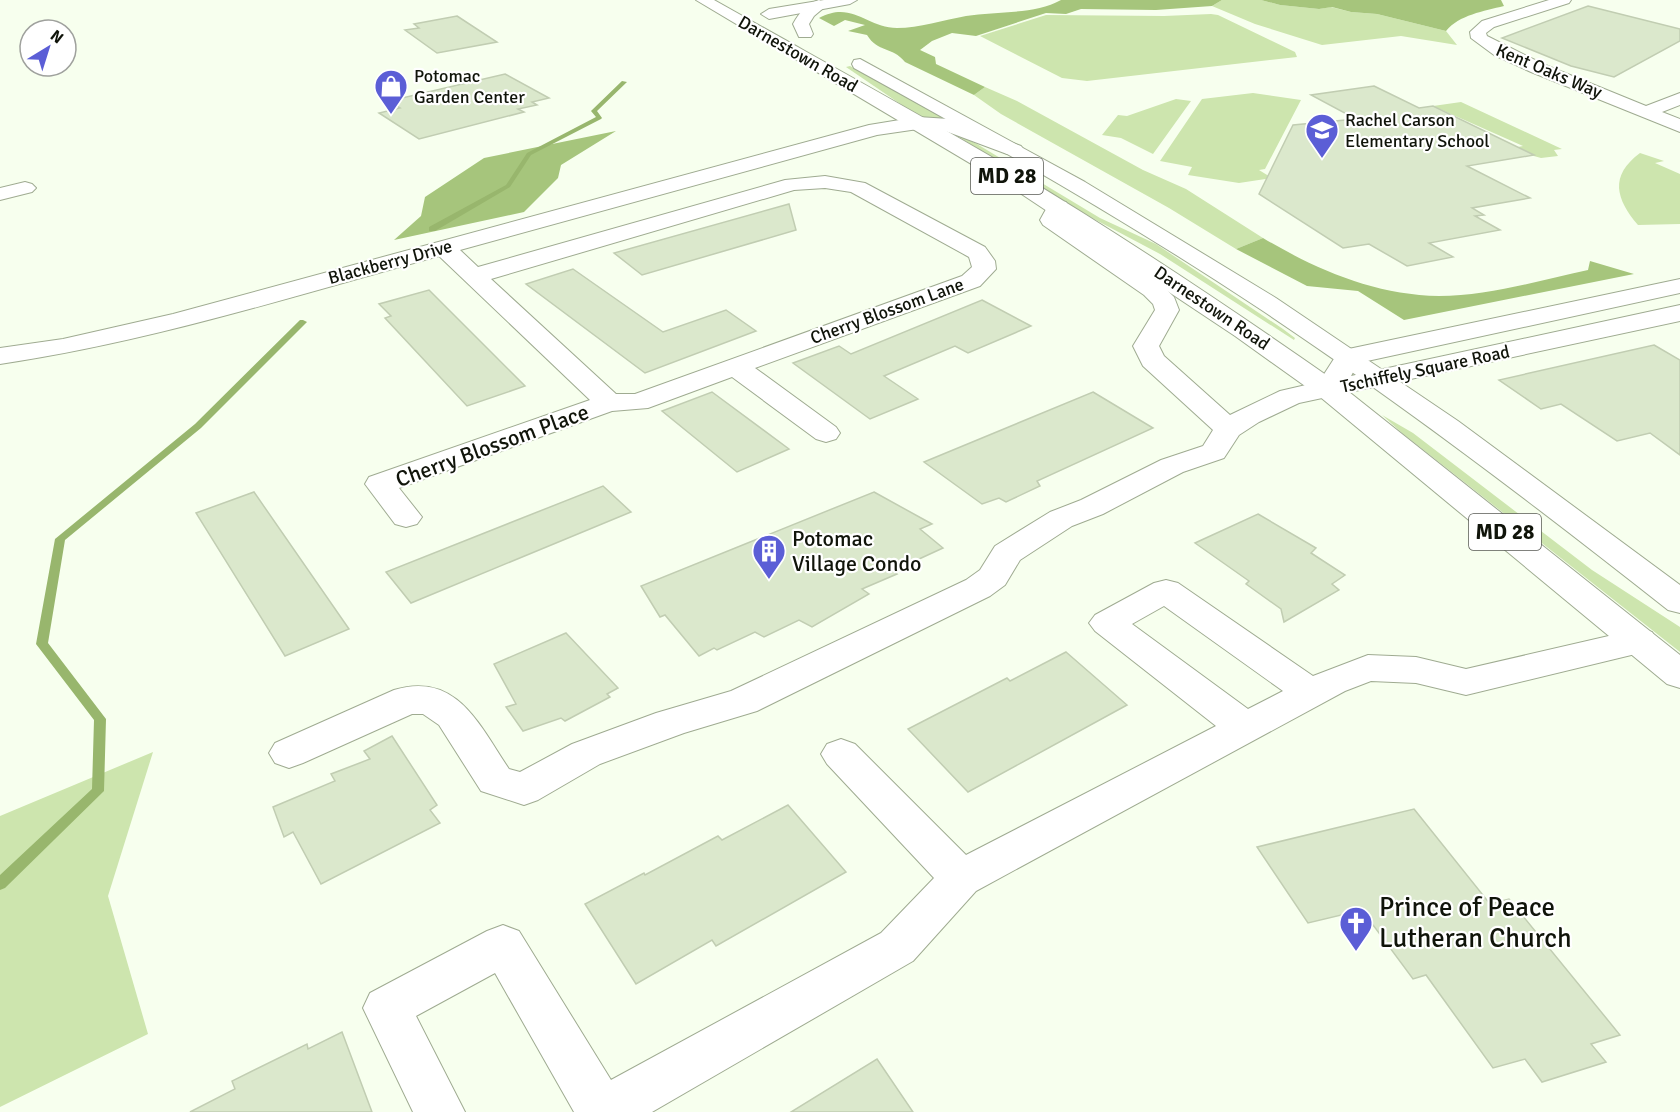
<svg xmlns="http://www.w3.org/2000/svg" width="1680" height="1112" viewBox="0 0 1680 1112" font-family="Signika,sans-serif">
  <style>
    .green { fill: #cde5ae }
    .forest { fill: #a6c57c }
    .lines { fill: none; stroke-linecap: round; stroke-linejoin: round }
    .stream { fill: #98b66d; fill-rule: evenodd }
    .building { fill: #dbe8cc; stroke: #c1cdb2; stroke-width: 1.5 }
    .minor-casing { stroke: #9fab91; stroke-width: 2 }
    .major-casing { stroke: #9fab91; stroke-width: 2 }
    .minor { fill: #fff; fill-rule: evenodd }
    .major { fill: #fff; fill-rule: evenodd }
    .labels { text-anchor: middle; stroke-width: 4.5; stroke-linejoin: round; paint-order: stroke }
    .far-street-label { font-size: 18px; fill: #10140a; stroke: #fff }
    .far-poi-label { font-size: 18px; fill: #10140a; stroke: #fff; text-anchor: start }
    .shield { fill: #fff; stroke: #585a54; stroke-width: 1.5 }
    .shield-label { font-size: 21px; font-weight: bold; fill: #10140a }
    .street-label { font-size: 22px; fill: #10140a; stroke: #fff }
    .poi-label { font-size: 22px; fill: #10140a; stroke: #fff; text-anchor: start }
    .near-poi-label { font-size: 27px; fill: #10140a; stroke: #fff; text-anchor: start }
  </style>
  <rect width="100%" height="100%" fill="#f7ffee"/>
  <g class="green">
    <path d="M1222 0H1261L1280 5 1319 9 1331 7 1351 12 1377 14 1446 31 1457 45 1401 36 1322 45 1255 24 1212 6Z"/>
    <path d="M1211 14 1218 15 1295 52 1297 57 1087 81 1062 78 980 36 1046 15 1164 16Z"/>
    <path d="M850 66 943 118 948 122 921 118 846 67Z"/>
    <path d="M985 87 1017 101 1143 170 1186 189 1263 238 1236 249 1169 208 1001 114 974 95Z"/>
    <path d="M1253 93 1301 100 1265 169 1259 170 1272 178 1239 183 1188 175 1192 167 1160 161 1202 99Z"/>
    <path d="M1176 99 1191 101 1153 154 1121 138 1102 135 1118 115 1127 116Z"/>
    <path d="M1461 102 1562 149 1554 150 1558 156 1541 158 1508 149 1523 146 1433 106Z"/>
    <path d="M949 131 977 144 1100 218 1156 244 1283 329 1295 338 1294 340 1160 254 1092 218Z"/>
    <path d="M1640 153 1664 161 1655 163 1680 174V224L1638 225C1616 199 1609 176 1640 153Z"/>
    <path d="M1382 415 1413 433 1592 570 1680 627V652L1402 433Z"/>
    <path d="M153 752 108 896 148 1034 0 1107V816Z"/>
  </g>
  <g class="forest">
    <path d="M1061 0H1222L1212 6 1156 10 1081 9 1066 14 1046 13 976 36 952 33 932 41 920 50 935 57 936 64 985 87 974 95 905 62C892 46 878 53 867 35L848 31 865 25 845 20 834 26 819 18C852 0 867 28 897 28 919 28 944 20 966 16 996 11 1034 15 1061 0Z"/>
    <path d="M1261 0H1501L1504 6C1484 11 1459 15 1446 31L1377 14 1351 12 1332 7 1319 9 1280 5Z"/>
    <path d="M616 131 561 165 558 178 524 212 394 240 421 216 425 197 484 158Z"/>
    <path d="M1263 238C1317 270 1375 295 1439 296 1489 296 1540 280 1588 270L1590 261 1634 274 1404 320 1358 291 1307 286 1236 249Z"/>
  </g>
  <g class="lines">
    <g class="stream">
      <path d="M622 81 627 82 597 111 602 118 601 119 531 155 510 187 435 231H429V227L506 185 527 153 596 117 591 111 592 110Z"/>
      <path d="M300 320H303L307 322 201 428 65 540 48 643 106 719 104 791 5 888 0 890V875L92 789 94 720 36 644 55 539 195 424Z"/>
    </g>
  </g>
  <g class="building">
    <path d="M1588 6 1680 29V41L1614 77 1571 66 1502 38Z"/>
    <path d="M457 16 497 42 437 53 405 30 419 28 414 24Z"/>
    <path d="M505 74 549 98 532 102 537 105 518 109 524 112 419 139 379 113 400 108 389 101Z"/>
    <path d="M1374 86 1419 108 1433 106 1534 155 1467 166 1530 198 1472 208 1484 215 1475 216 1500 230 1429 243 1453 257 1407 266 1369 244 1343 248 1259 194 1293 125 1356 119 1311 95Z"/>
    <path d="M789 204 796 230 642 275 614 253Z"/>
    <path d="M573 269 663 332 726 310 756 331 645 373 526 284Z"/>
    <path d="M429 290 525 386 467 406 385 318 391 316 379 304Z"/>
    <path d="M982 300 1031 326 968 353 955 346 884 376 918 399 870 419 793 363 839 346 851 354Z"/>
    <path d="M1654 345 1680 360V455L1650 433 1617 441 1561 404 1541 409 1499 380Z"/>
    <path d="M712 392 789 449 737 472 662 411Z"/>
    <path d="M1093 392 1153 428 1037 481 1040 486 1006 502 999 498 982 504 924 462Z"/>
    <path d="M603 486 631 512 411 603 386 572Z"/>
    <path d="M254 492 349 629 285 656 196 513Z"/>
    <path d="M874 492 932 524 920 529 943 548 893 571 897 574 862 589 869 594 812 627 799 620 764 637 755 632 717 650 714 648 699 656 665 615 660 617 641 586Z"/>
    <path d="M1258 514 1316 548 1311 553 1345 575 1332 584 1339 590 1284 622 1281 609 1246 584 1249 581 1195 543Z"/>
    <path d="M566 633 618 688 607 694 610 697 565 721 561 718 523 731 506 707 516 704 494 664Z"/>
    <path d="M1066 652 1127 705 968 792 908 729 1007 678 1010 681Z"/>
    <path d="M392 736 437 805 430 810 440 823 321 884 293 832 284 837 273 807 335 781 331 774 370 759 364 751Z"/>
    <path d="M788 805 846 872 716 946 712 940 636 984 585 904 644 873 645 875 718 836 722 840Z"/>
    <path d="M1414 809 1490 904 1509 899 1620 1035 1591 1044 1606 1062 1542 1082 1525 1059 1493 1068 1426 975 1413 979 1362 910 1308 923 1257 847Z"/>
    <path d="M342 1032 372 1112H190L235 1089 232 1081 307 1044 308 1049Z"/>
    <path d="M877 1059 913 1112H791Z"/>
  </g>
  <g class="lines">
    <defs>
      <g id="minor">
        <path d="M824 0H857L850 4 769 19 761 14 769 9Z"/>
        <path d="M1549 0H1571L1569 3 1494 27 1486 33 1487 36 1543 64 1646 106 1680 93V105L1662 112 1680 119V132L1531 72 1494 55 1471 38 1470 32 1482 21Z"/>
        <path d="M918 117 949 119 1021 146 1024 150 1021 154H1007L940 129H918L877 135 460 250 478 267 785 180 825 176 865 183 985 247 995 261 996 269 980 286 755 368 836 427 840 433 836 439 826 442 816 439 732 377 648 408 612 411 399 488 422 517 417 524 406 527 395 524 365 484 369 477 590 400 439 256C294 296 149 342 0 364V348L63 339 173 314 869 125ZM825 188 851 192 969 257 972 267 962 276 635 394H616L491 279 794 190Z"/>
        <path d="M25 182 32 184 36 188 32 192 0 200V188Z"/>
        <path d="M1058 201 1066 202 1069 207 1063 218 1162 285 1174 297 1179 310 1159 346 1164 356 1230 415 1280 391 1319 382 1339 351 1680 279V293L1358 363 1351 376 1680 305V321L1299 403 1259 422 1239 435 1224 458 1183 472 1103 514 1072 526 1020 560 1005 585 990 596 757 711 684 733 600 764 538 800 524 805 481 791 439 725 423 714H412L303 763 289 768 275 763 269 753 275 743 394 690C457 671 479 725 509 769L520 772 572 744 656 713 731 691 966 580 980 570 995 546 1050 512 1081 500 1161 460 1203 446 1213 430 1143 366 1133 346 1155 310 1153 304 1144 295 1043 225 1040 220 1050 202Z"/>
        <path d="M1166 580 1178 583 1313 676 1368 655 1416 657 1466 669 1639 629 1652 632 1657 641 1652 650 1466 695 1416 683 1371 681 1345 691 976 891 913 961 652 1112H574L495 973 416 1016 465 1112H413L363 1008 370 993 487 931 503 925 519 931 611 1080 881 933 934 878 827 764 821 754 827 744 841 739 855 744 966 855 1216 726 1095 631 1089 623 1095 615 1154 583ZM1164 606 1283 691 1248 709 1132 624Z"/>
      </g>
      <g id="major">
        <path d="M696 0H714C806 52 899 103 990 156 1109 227 1225 304 1339 384L1680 655V688L1667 684 1319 396 1235 336 1020 193Z"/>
        <path d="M819 0 827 5 814 16 809 24 813 34 811 37H799L793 24C799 13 806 4 819 0Z"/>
        <path d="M860 59 1085 182 1276 298 1458 421 1680 585V613L1668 610C1535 505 1401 403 1260 309 1129 222 992 144 854 68L852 64 854 60Z"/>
      </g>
    </defs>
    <use href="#minor" class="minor-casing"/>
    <use href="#major" class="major-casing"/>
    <use href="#minor" class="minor"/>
    <use href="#major" class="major"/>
  </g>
  <defs>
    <symbol id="shop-pin" viewBox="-11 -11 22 30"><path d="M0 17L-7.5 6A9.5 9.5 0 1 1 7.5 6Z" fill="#5b5ed6" stroke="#fff"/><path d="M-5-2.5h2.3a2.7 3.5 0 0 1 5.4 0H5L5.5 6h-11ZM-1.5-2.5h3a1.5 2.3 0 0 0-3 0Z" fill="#fff"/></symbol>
    <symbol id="school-pin" viewBox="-11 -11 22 30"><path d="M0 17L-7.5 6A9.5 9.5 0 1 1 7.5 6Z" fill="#5b5ed6" stroke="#fff"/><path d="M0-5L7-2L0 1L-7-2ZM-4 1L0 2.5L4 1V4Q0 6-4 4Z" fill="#fff"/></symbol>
    <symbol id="building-pin" viewBox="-11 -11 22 30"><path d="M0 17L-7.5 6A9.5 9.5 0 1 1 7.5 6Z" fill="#5b5ed6" stroke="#fff"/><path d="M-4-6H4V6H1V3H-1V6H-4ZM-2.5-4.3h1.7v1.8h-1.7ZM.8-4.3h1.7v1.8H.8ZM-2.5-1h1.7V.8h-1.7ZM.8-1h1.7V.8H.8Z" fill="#fff"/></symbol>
    <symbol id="church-pin" viewBox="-11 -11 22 30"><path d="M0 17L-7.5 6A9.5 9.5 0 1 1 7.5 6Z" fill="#5b5ed6" stroke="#fff"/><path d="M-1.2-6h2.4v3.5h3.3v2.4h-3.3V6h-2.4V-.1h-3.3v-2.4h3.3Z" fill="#fff"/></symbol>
  </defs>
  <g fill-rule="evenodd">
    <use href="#shop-pin" x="372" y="67" width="38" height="52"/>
    <use href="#school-pin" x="1303" y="111" width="38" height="52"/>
    <use href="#building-pin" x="750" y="532" width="38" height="52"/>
    <use href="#church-pin" x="1337" y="904" width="38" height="52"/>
  </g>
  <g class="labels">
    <g class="far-street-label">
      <text transform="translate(798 54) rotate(30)" y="6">Darnestown Road</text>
      <text transform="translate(1549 71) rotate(23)" y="6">Kent Oaks Way</text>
      <text transform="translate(390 262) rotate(-15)" y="6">Blackberry Drive</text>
      <text transform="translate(1212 308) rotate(34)" y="6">Darnestown Road</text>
      <text transform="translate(887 311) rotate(-20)" y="6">Cherry Blossom Lane</text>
      <text transform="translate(1425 369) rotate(-12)" y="6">Tschiffely Square Road</text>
    </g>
    <g class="far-poi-label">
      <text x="414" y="82">Potomac<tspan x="414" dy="21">Garden Center</tspan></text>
      <text x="1345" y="126">Rachel Carson<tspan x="1345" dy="21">Elementary School</tspan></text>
    </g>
    <g class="shield">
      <rect x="971" y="158" width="72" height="36" rx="4.5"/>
      <rect x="1469" y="514" width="72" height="36" rx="4.5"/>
    </g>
    <g class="shield-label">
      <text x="1007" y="183">MD 28</text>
      <text x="1505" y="539">MD 28</text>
    </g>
    <g class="street-label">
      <text transform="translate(492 445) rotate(-20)" y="8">Cherry Blossom Place</text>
    </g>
    <g class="poi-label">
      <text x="792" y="546">Potomac<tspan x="792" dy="25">Village Condo</tspan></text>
    </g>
    <g class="near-poi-label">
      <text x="1379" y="916">Prince of Peace<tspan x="1379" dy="31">Lutheran Church</tspan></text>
    </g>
  </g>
  <g transform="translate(48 48) rotate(38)"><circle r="28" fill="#ffffff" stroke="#9fa19d" stroke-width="1.5"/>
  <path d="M0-4.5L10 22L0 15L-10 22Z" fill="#5b5ed6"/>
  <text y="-9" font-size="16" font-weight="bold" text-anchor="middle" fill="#10140a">N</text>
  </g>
</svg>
